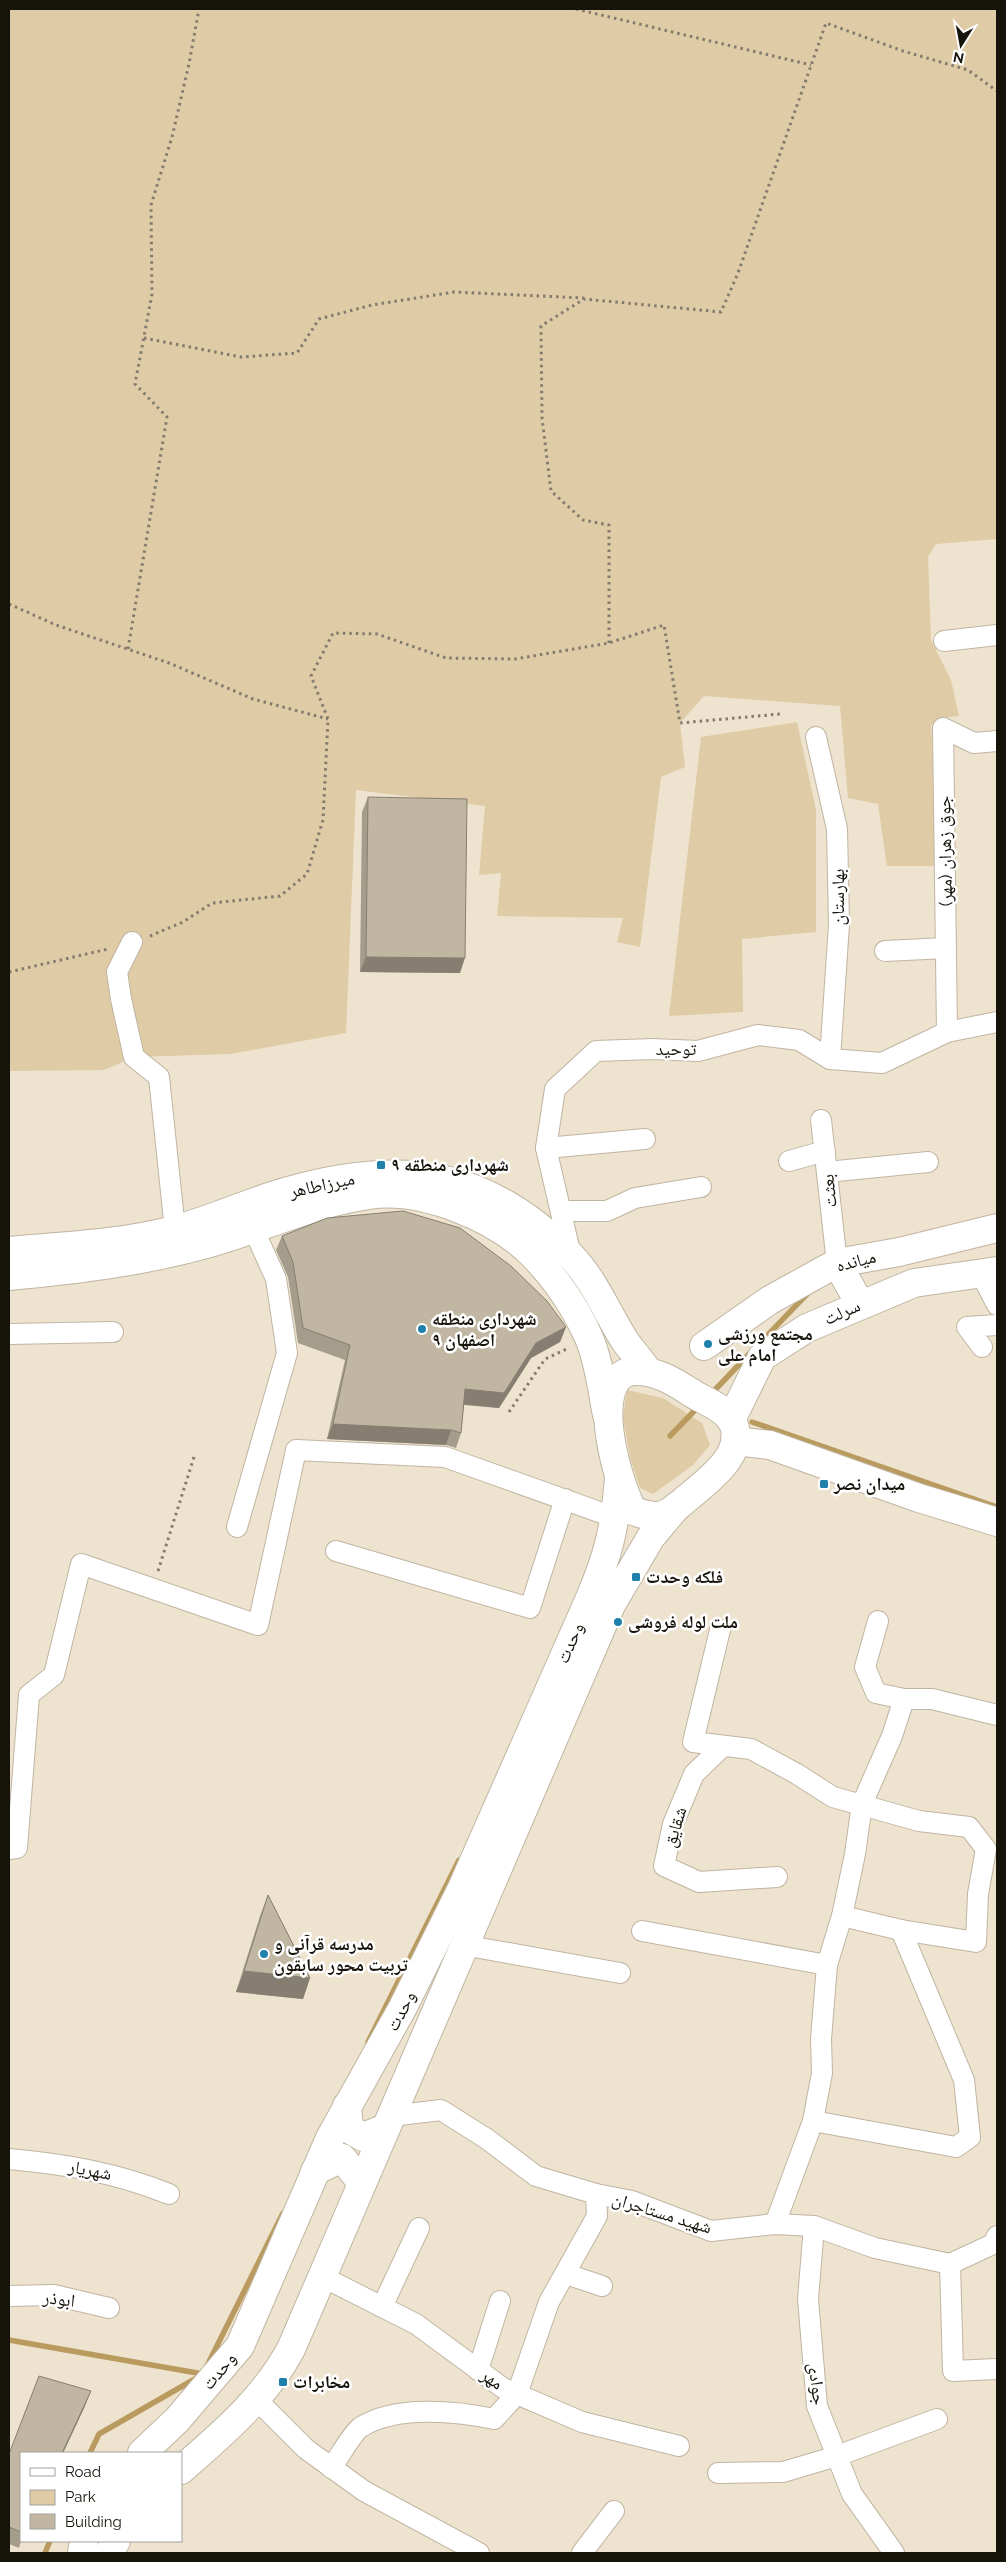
<svg xmlns="http://www.w3.org/2000/svg" width="1006" height="2562" viewBox="0 0 1006 2562" font-family="Raleway,'Noto Naskh Arabic',sans-serif">
  <style>
    .green { fill: #dfcba5 }
    .lines { fill: none; stroke-linecap: round; stroke-linejoin: round }
    .stream { stroke: #b99b5f; stroke-width: 5.5 }
    .street-casing { stroke: #c0b5a2; stroke-width: 22 }
    .secondary-casing { stroke: #c0b5a2; stroke-width: 30 }
    .path { stroke: #837c6e; stroke-width: 3; stroke-dasharray: 2.5 4; stroke-linecap: butt }
    .street { stroke: #fff; stroke-width: 20 }
    .secondary { stroke: #fff; stroke-width: 28 }
    .wall { fill: #a59d8b }
    .shaded-wall { fill: #867f71 }
    .building { fill: #c0b6a2; stroke: #867f71 }
    .poi-dot { fill: #2080ac; stroke: #fff; stroke-width: 2 }
    .labels { text-anchor: middle; stroke-width: 5; stroke-linejoin: round; paint-order: stroke }
    .street-label { font-size: 18px; fill: #16130b; stroke: #fff }
    .poi-label { font-size: 18px; font-weight: bold; fill: #16130b; stroke: #fff; text-anchor: start }
  </style>
  <rect width="100%" height="100%" fill="#eee3ce"/>
  <g class="green">
    <path d="M9 9H997V539L936 544 928 557 931 640 951 680 959 716 940 718 931 725 939 866H887L878 804 848 798 840 706 704 696 680 723 685 767 661 777 640 947 617 942 623 918 497 916 501 873 479 875 485 806 356 790 346 1033 230 1054 134 1057 104 1070 9 1071Z"/>
    <path d="M797 722 816 810V932L742 939 743 1012 669 1016 701 737Z"/>
    <path d="M627 1390 663 1398 702 1423 710 1445 693 1465 653 1494 640 1488 631 1461 623 1418Z"/>
  </g>
  <g class="lines">
    <g class="stream">
      <path d="M759 1344 810 1291"/>
      <path d="M713 1392 751 1352"/>
      <path d="M752 1422 997 1507"/>
      <path d="M670 1436 699 1406"/>
      <path d="M368 2042 459 1860"/>
      <path d="M9 2340 203 2374"/>
      <path d="M207 2366 283 2213"/>
      <path d="M90 2453 99 2434 200 2376"/>
      <path d="M45 2553 50 2541"/>
    </g>
    <defs>
      <g id="street">
        <path d="M944 641 997 635"/>
        <path d="M816 737 837 829 839 924 830 1059"/>
        <path d="M132 942 117 972 121 999 134 1057 159 1077 175 1230"/>
        <path d="M885 951 946 948"/>
        <path d="M947 1032 943 728 974 743 997 741"/>
        <path d="M821 1120 837 1263"/>
        <path d="M546 1148 645 1139"/>
        <path d="M789 1161 825 1151"/>
        <path d="M827 1172 928 1162"/>
        <path d="M561 1211H607L635 1198 701 1187"/>
        <path d="M571 1256 546 1148 555 1089 596 1051 653 1049 698 1051 758 1035 799 1040 830 1059 882 1063 947 1032 997 1022"/>
        <path d="M981 1274 997 1305"/>
        <path d="M9 1334 113 1332"/>
        <path d="M982 1347 967 1327 997 1325"/>
        <path d="M237 1527 287 1353 276 1279 253 1228"/>
        <path d="M336 1551 530 1608 565 1499"/>
        <path d="M878 1621 865 1667 876 1693 904 1699H932L997 1715"/>
        <path d="M720 1630 693 1742 751 1749 797 1774 833 1797 919 1821 969 1827 986 1849 978 1894 976 1942 901 1930 842 1916"/>
        <path d="M723 1746 694 1774 673 1824 664 1866 699 1882 777 1877"/>
        <path d="M9 1849 17 1848 29 1695 54 1675 81 1564 258 1625 296 1450 445 1457 616 1518"/>
        <path d="M642 1931 827 1965"/>
        <path d="M463 1945 620 1973"/>
        <path d="M391 2116 441 2110 487 2139 536 2176 596 2194 632 2201 711 2231 775 2224 814 2226 875 2248 950 2264 953 2371 997 2369"/>
        <path d="M813 2121 956 2147 970 2137 964 2080 901 1930"/>
        <path d="M9 2159C65 2164 117 2173 169 2194"/>
        <path d="M775 2224 813 2121 822 2073 821 2039 827 1965 842 1916 855 1854 862 1804 892 1736 904 1699"/>
        <path d="M814 2226 808 2299 817 2406 852 2494 894 2553"/>
        <path d="M950 2264 993 2244 997 2236"/>
        <path d="M566 2274 602 2286"/>
        <path d="M321 2276 416 2324 503 2388 582 2422 679 2446"/>
        <path d="M9 2296 54 2295 109 2308"/>
        <path d="M382 2307 419 2228"/>
        <path d="M478 2370 500 2301"/>
        <path d="M257 2400 306 2449 364 2491 479 2553"/>
        <path d="M331 2468C339 2458 352 2433 361 2427 396 2405 456 2411 494 2419L517 2394 549 2302 597 2216 596 2194"/>
        <path d="M718 2473 783 2472 837 2456 937 2419"/>
        <path d="M582 2553 614 2511"/>
      </g>
      <g id="secondary">
        <path d="M9 1251C64 1246 120 1244 174 1230 211 1220 247 1203 285 1192 399 1159 484 1168 570 1255 594 1279 607 1313 625 1341 632 1351 641 1361 648 1371"/>
        <path d="M837 1263 860 1304"/>
        <path d="M9 1276C76 1270 141 1262 206 1244 261 1229 312 1203 369 1195 421 1187 495 1217 532 1254 555 1277 576 1308 589 1338 599 1361 602 1390 607 1415"/>
        <path d="M704 1346 770 1300 837 1263 899 1252 997 1228"/>
        <path d="M636 1371C659 1371 676 1383 695 1395 706 1401 725 1409 732 1421 748 1451 710 1479 691 1495 683 1501 673 1512 663 1515 653 1518 643 1514 633 1511 619 1486 590 1391 625 1373 628 1372 633 1371 636 1371Z"/>
        <path d="M731 1420 762 1357 807 1328 914 1283 997 1271"/>
        <path d="M735 1441 770 1445 919 1498 997 1522"/>
        <path d="M347 2106 349 2129 363 2137 386 2128"/>
        <path d="M315 2171 342 2158 362 2183"/>
        <path d="M142 2453 177 2420 240 2346 330 2138 403 2007 462 1888 590 1598C609 1553 615 1527 619 1478"/>
        <path d="M181 2470C223 2433 264 2399 291 2349L611 1605 651 1537 677 1506"/>
        <path d="M82 2553 84 2541"/>
        <path d="M109 2553 116 2541"/>
      </g>
    </defs>
    <use href="#street" class="street-casing"/>
    <use href="#secondary" class="secondary-casing"/>
    <g class="path">
      <path d="M576 9 811 65"/>
      <path d="M144 338 241 357 297 353 319 319 372 305 454 292 584 298"/>
      <path d="M9 604 56 625 169 663 253 699 328 719"/>
      <path d="M609 643V525L583 520 551 491 542 418 541 326 584 299 721 312 738 273 826 23 903 51 968 70 997 91"/>
      <path d="M128 649 167 417 135 384 152 294 151 205 172 137 189 64 199 9"/>
      <path d="M150 936 183 922 212 903 280 896 307 874 323 820 328 719 311 676 333 633 377 634 446 658 515 659 609 643 664 625 680 723 780 714"/>
      <path d="M9 972 108 949"/>
      <path d="M509 1412 545 1359 569 1348"/>
      <path d="M158 1571 194 1457"/>
    </g>
    <use href="#street" class="street"/>
    <use href="#secondary" class="secondary"/>
  </g>
  <g class="wall">
    <path d="M368 797 460 973 360 972 362 812Z"/>
    <path d="M282 1236 566 1327 560 1342 531 1358 499 1408 464 1405 461 1433 456 1448 446 1445 327 1439 345 1360 298 1343 288 1277 276 1250Z"/>
    <path d="M268 1895 310 1978 303 1999 236 1992 260 1916Z"/>
    <path d="M85 2406 63 2453H21V2541L19 2548 9 2544V2454Z"/>
  </g>
  <g class="shaded-wall">
    <path d="M366 957 465 958 460 973 360 972Z"/>
    <path d="M566 1327 560 1342 531 1358 499 1408 460 1404 465 1389 536 1343Z"/>
    <path d="M333 1424 451 1430 446 1445 327 1439Z"/>
    <path d="M244 1971 310 1978 303 1999 236 1992Z"/>
    <path d="M91 2391 85 2406 63 2453H62Z"/>
  </g>
  <g class="building">
    <path d="M368 797 467 799 465 958 366 957Z"/>
    <path d="M403 1211 460 1228 511 1266 547 1301 566 1327 536 1343 504 1393 465 1389 461 1433 451 1430 333 1424 350 1345 303 1328 293 1262 282 1236 327 1218Z"/>
    <path d="M268 1895 310 1978 244 1971Z"/>
    <path d="M39 2376 91 2391 62 2453H21V2532L9 2527V2454Z"/>
  </g>
  <g class="poi-dot">
    <rect x="376" y="1160" width="10" height="10" rx="2.5"/>
    <circle cx="422" cy="1329" r="5"/>
    <circle cx="708" cy="1344" r="5"/>
    <rect x="819" y="1479" width="10" height="10" rx="2.5"/>
    <rect x="631" y="1572" width="10" height="10" rx="2.5"/>
    <circle cx="618" cy="1622" r="5"/>
    <circle cx="264" cy="1954" r="5"/>
    <rect x="278" y="2377" width="10" height="10" rx="2.5"/>
  </g>
  <g class="labels">
    <g class="street-label">
      <text transform="translate(945 851) rotate(-91)" y="6">جوق زهران (مهر)</text>
      <text transform="translate(838 897) rotate(-90)" y="6">بهارستان</text>
      <text x="676" y="1055">توحید</text>
      <text transform="translate(322 1185) rotate(-12)" y="6">میرزاطاهر</text>
      <text transform="translate(829 1191) rotate(-96)" y="6">بعثت</text>
      <text transform="translate(856 1261) rotate(-14)" y="6">میانده</text>
      <text transform="translate(842 1312) rotate(-24)" y="6">سرلت</text>
      <text transform="translate(570 1643) rotate(-66)" y="6">وحدت</text>
      <text transform="translate(675 1827) rotate(-73)" y="6">شقایق</text>
      <text transform="translate(401 2011) rotate(-62)" y="6">وحدت</text>
      <text transform="translate(90 2170) rotate(11)" y="6">شهریار</text>
      <text transform="translate(662 2213) rotate(17)" y="6">شهید مستاجران</text>
      <text transform="translate(59 2299) rotate(7)" y="6">ابوذر</text>
      <text transform="translate(219 2371) rotate(-50)" y="6">وحدت</text>
      <text transform="translate(492 2379) rotate(34)" y="6">مهر</text>
      <text transform="translate(817 2384) rotate(83)" y="6">جوادی</text>
    </g>
    <g class="poi-label">
      <text x="391" y="1171">شهرداری منطقه ۹</text>
      <text x="432" y="1325">شهرداری منطقه<tspan x="432" dy="21">۹ اصفهان</tspan></text>
      <text x="718" y="1340">مجتمع ورزشی<tspan x="718" dy="21">امام علی</tspan></text>
      <text x="834" y="1490">میدان نصر</text>
      <text x="646" y="1583">فلکه وحدت</text>
      <text x="628" y="1628">ملت لوله فروشی</text>
      <text x="274" y="1950">مدرسه قرآنی و<tspan x="274" dy="21">تربیت محور سابقون</tspan></text>
      <text x="293" y="2388">مخابرات</text>
    </g>
  </g>
  <rect width="1006" height="2562" fill="none" stroke="#16130b" stroke-width="20"/>
  <rect x="20" y="2452" width="162" height="90" fill="#ffffff" stroke="#a2a19d"/>
  <rect x="30" y="2468" width="25" height="8" fill="#ffffff" stroke="#a2a19d"/>
  <text x="65" y="2477" font-size="15" fill="#16130b">Road</text>
  <rect x="30" y="2490" width="25" height="15" fill="#dfcba5" stroke="#a2a19d"/>
  <text x="65" y="2502" font-size="15" fill="#16130b">Park</text>
  <rect x="30" y="2514" width="25" height="15" fill="#c0b6a2" stroke="#a2a19d"/>
  <text x="65" y="2527" font-size="15" fill="#16130b">Building</text>
  <g transform="translate(961 45) rotate(191)" stroke="#ffffff" stroke-width="4" paint-order="stroke">
  <path d="M0-4L9 19L0 12L-9 19Z" fill="#16130b"/>
  <text y="-8" font-size="14" font-weight="bold" text-anchor="middle" fill="#16130b">N</text>
  </g>
</svg>
